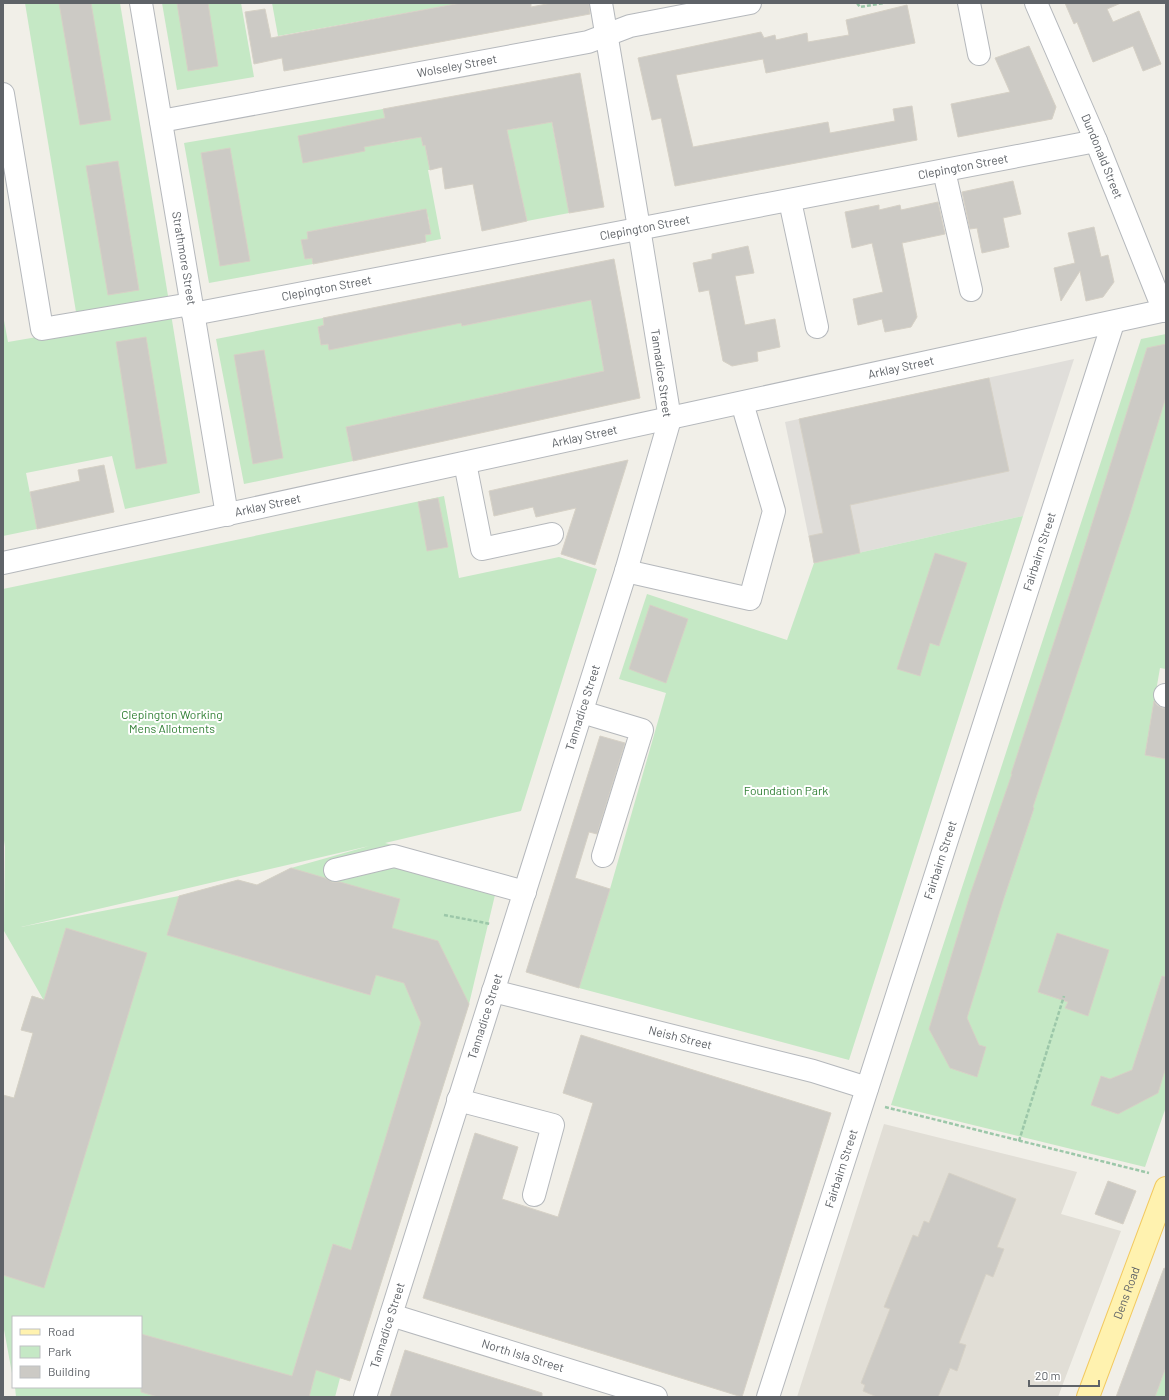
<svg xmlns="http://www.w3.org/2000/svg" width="1169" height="1400" viewBox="0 0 1169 1400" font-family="Barlow,sans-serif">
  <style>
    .industrial { fill: #e0deda }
    .education { fill: #e1ded6 }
    .green { fill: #c5e8c5; fill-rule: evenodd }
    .building { fill: #cccac5; stroke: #d6d1c6 }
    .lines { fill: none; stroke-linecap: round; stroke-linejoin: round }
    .minor-casing { stroke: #b5b8bc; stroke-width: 24 }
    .major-casing { stroke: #f2c960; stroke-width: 24 }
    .path { stroke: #9cc7a9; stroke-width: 2.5; stroke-dasharray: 4 2; stroke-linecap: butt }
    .minor { stroke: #fff; stroke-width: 22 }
    .major { stroke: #fff2af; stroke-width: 22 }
    .labels { text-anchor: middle; stroke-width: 4; stroke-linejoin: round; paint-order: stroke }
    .street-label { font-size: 12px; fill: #5f6368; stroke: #fff }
    .park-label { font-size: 12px; fill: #348238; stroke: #fff }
  </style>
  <rect width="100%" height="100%" fill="#f1efe8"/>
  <path class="industrial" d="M1074 359 1023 516 814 563 785 422Z"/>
  <path class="education" d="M884 1124 1077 1172 1061 1214 1121 1231 1058 1397H797Z"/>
  <g class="green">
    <path d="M25 3H120L169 302 77 318Z"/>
    <path d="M162 3H241L254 77 177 90Z"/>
    <path d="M272 3H461L278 36Z"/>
    <path d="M383 109 390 143 421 137 423 146 425 145 430 170H428L441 239 426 242 425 235 431 234 428 216 420 210 307 232 313 264 209 283 184 143Z"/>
    <path d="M550 113 569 213 527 221 512 153 442 168 437 143 519 128 517 119Z"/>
    <path d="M455 292 462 326 591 300 604 371 346 427 353 461 244 484 216 339 323 318 324 325 318 327 321 345 328 344 329 349Z"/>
    <path d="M171 314 200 493 125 509 112 456 26 473 37 529 3 536V315L8 342Z"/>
    <path d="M1166 334V669L1160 668 1145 755 1166 759V1107L1145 1167 891 1105 1141 339Z"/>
    <path d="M444 496 459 578 559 557 597 569 521 811 385 843 500 874 469 1004 350 1381 340 1378 335 1397H16L15 1387H141V1317H13V1379L3 1324V1095L14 1098 33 1033 21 1030 32 996 43 999 4 931 5 847 3 833V589ZM369 846 291 868 257 885 238 880 179 896 21 927Z"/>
    <path d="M1023 516 849 1060 579 988 610 889 666 693 619 679 647 594 787 640 814 563Z"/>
    <path d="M1166 1367V1397H1155Z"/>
  </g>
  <g class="building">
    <path d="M59 3H91L111 120 80 125Z"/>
    <path d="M177 3H208L218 66 188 71Z"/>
    <path d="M461 3H531V7L552 3H589L590 14 284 71 282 58 254 64 245 12 265 9 271 38Z"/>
    <path d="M1065 3H1121L1107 9 1113 22 1139 11 1161 64 1143 71 1133 46 1093 62 1077 22 1074 24Z"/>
    <path d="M907 5 915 43 766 73 763 59 676 75 693 147 828 122 830 133 895 121 893 109 912 106 917 140 675 186 661 118 652 120 638 58 761 32 764 38 775 35 776 40 807 33 808 42 849 35 846 20Z"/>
    <path d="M1029 46 1056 107 1052 119 958 137 951 104 1010 92 995 58Z"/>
    <path d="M580 73 604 207 569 213 552 122 507 130 527 221 482 231 473 184 445 189 442 167 430 170 425 145 423 146 421 137 364 147 365 151 303 163 298 136 385 118 383 109Z"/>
    <path d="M230 148 250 261 220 266 201 153Z"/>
    <path d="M118 161 139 290 108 295 86 166Z"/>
    <path d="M1013 181 1021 214 1003 218 1009 247 982 253 977 228 970 229 962 192Z"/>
    <path d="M938 202 945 234 902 243 917 317 911 327 885 332 882 319 858 325 853 299 883 292 872 243 852 248 845 212 879 205V210L900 205 901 210Z"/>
    <path d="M426 209 431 234 425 235 426 242 313 264 312 258 305 259 301 240 308 239 307 232Z"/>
    <path d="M1094 227 1101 257 1108 255 1114 282 1103 297 1086 301 1080 271 1061 301 1054 268 1075 263 1068 233Z"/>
    <path d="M748 246 754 273 735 276 745 325 775 319 780 347 757 352 758 361 732 366 723 361 709 290 699 292 693 263 712 259V254Z"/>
    <path d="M614 259 640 398 353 461 346 427 604 371 591 300 462 326 461 323 329 350 328 344 321 345 318 327 324 325 323 318Z"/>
    <path d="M146 337 167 463 136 469 116 342Z"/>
    <path d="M1166 344V397L1129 517 1033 807 1034 808 1004 898 967 1018 979 1045 986 1047 977 1077 950 1068 929 1029 970 895 1012 774H1011L1073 584 1147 348Z"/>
    <path d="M264 350 283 458 253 464 234 355Z"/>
    <path d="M989 378 1009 471 850 505 860 553 814 563 809 536 823 533 799 419Z"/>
    <path d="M628 460 595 565 561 554 576 508 536 517 533 507 494 516 489 491Z"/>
    <path d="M104 465 114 512 37 529 30 492 80 481 78 470Z"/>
    <path d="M438 498 448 547 427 551 418 502Z"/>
    <path d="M935 553 967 563 939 646 930 643 920 676 897 669Z"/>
    <path d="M650 605 688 619 666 683 629 669Z"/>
    <path d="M1154 701 1157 705 1162 708H1166V759L1145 755Z"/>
    <path d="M600 736 625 743 597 834 589 832 575 878 610 889 579 988 526 972Z"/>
    <path d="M291 868 325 878 332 882H340L400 899 392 928 438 941 469 1004 350 1381 316 1370 309 1397H158L141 1392V1334L292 1376 333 1244 351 1250 421 1023 404 983 376 975 370 995 167 935 179 896 238 880 257 885Z"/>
    <path d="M66 928 147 953 44 1288 3 1275V1095L14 1098 33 1033 21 1030 32 996 44 1000Z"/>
    <path d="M1057 933 1109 950 1088 1016 1065 1008 1068 1002 1038 992Z"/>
    <path d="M1162 976 1166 977V1067L1158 1093 1118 1114 1091 1105 1101 1076 1110 1079 1132 1070Z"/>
    <path d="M581 1035 831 1113 742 1397 423 1298 475 1133 518 1147 502 1199 558 1217 593 1103 563 1093Z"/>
    <path d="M949 1173 1016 1199 997 1247 1004 1249 993 1277 986 1274 959 1343 966 1345 957 1371 950 1368 938 1397H877L863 1391 865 1385 861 1383 890 1309 884 1307 913 1235 918 1237 924 1221 929 1223Z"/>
    <path d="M1108 1181 1136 1191 1123 1224 1095 1214Z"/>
    <path d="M1164 1268 1166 1269V1367L1155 1397H1116Z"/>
    <path d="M405 1350 542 1393V1397H390Z"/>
  </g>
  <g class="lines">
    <defs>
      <g id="minor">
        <path id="s1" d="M141 3 227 515"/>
        <path d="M969 3 979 54"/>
        <path id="s2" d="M1036 3 1096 141 1164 311"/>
        <path d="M3 94 42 329 191 304"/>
        <path id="s3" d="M161 121 588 42 630 26 750 3"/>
        <path d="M944 171 971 290"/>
        <path d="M790 201 817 327"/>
        <path id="s4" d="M193 314C494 256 795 200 1096 141"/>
        <path d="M465 463 482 549 552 534"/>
        <path id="s5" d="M3 563 1166 310"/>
        <path d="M626 571 750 599 774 511 742 403"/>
        <path d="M1165 695 1166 696"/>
        <path d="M582 712 642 730 603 856"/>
        <path d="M335 870 394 856 525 892"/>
        <path id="s6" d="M493 991 813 1071 867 1088"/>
        <path d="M458 1100 553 1125 534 1195"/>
        <path id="s7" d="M391 1315 656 1397"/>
        <path id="s8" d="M365 1397 626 571 670 419 639 228 601 3"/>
        <path id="s9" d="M768 1397 1113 323"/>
      </g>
      <g id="major">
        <path id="s10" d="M1088 1397 1166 1188"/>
      </g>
    </defs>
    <use href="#minor" class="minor-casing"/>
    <use href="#major" class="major-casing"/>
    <g class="path">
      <path d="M857 3 860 7 884 3"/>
      <path d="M444 915 491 924"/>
      <path d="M885 1107 1149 1173"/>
      <path d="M1019 1141 1064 996"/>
    </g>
    <use href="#minor" class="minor"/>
    <use href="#major" class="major"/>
  </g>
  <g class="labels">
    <g class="street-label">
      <text dy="4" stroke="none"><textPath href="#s3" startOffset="301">Wolseley Street</textPath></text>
      <text dy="4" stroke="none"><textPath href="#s2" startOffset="167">Dundonald Street</textPath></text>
      <text dy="4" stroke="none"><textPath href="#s4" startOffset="784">Clepington Street</textPath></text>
      <text dy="4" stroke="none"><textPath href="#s4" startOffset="460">Clepington Street</textPath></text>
      <text dy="4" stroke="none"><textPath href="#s1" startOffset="259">Strathmore Street</textPath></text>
      <text dy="4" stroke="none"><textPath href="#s4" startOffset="136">Clepington Street</textPath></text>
      <text dy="4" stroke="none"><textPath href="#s5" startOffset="919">Arklay Street</textPath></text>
      <text transform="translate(661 373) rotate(82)" y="4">Tannadice Street</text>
      <text dy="4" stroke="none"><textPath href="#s5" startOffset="595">Arklay Street</textPath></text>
      <text dy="4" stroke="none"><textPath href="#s5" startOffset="271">Arklay Street</textPath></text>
      <text dy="4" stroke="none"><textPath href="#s9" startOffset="888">Fairbairn Street</textPath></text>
      <text dy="4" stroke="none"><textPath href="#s8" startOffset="723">Tannadice Street</textPath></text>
      <text dy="4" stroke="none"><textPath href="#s9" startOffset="564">Fairbairn Street</textPath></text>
      <text dy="4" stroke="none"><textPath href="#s8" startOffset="399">Tannadice Street</textPath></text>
      <text dy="4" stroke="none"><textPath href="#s6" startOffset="193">Neish Street</textPath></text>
      <text dy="4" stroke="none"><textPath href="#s9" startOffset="240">Fairbairn Street</textPath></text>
      <text dy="4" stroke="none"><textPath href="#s10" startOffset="111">Dens Road</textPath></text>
      <text dy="4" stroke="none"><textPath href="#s8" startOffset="75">Tannadice Street</textPath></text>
      <text dy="4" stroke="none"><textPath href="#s7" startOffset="138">North Isla Street</textPath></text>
    </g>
    <g class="park-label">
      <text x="172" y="719">Clepington Working<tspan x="172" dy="14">Mens Allotments</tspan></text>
      <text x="786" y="795">Foundation Park</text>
    </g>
  </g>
  <rect width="1169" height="1400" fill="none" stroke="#5f6368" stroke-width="8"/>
  <rect x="12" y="1316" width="130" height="72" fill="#ffffff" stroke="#bfc1c3"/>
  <rect x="20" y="1329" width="20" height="6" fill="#fff2af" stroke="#bfc1c3"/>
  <text x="48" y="1336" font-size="12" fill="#5f6368">Road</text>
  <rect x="20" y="1346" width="20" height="12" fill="#c5e8c5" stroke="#bfc1c3"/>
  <text x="48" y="1356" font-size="12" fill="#5f6368">Park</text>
  <rect x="20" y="1366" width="20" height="12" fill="#cccac5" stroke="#bfc1c3"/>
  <text x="48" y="1376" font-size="12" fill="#5f6368">Building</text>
  <path d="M1029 1380v6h70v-6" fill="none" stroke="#5f6368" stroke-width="2"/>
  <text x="1035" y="1380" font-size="12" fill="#5f6368" stroke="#ffffff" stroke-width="3" paint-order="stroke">20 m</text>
</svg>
